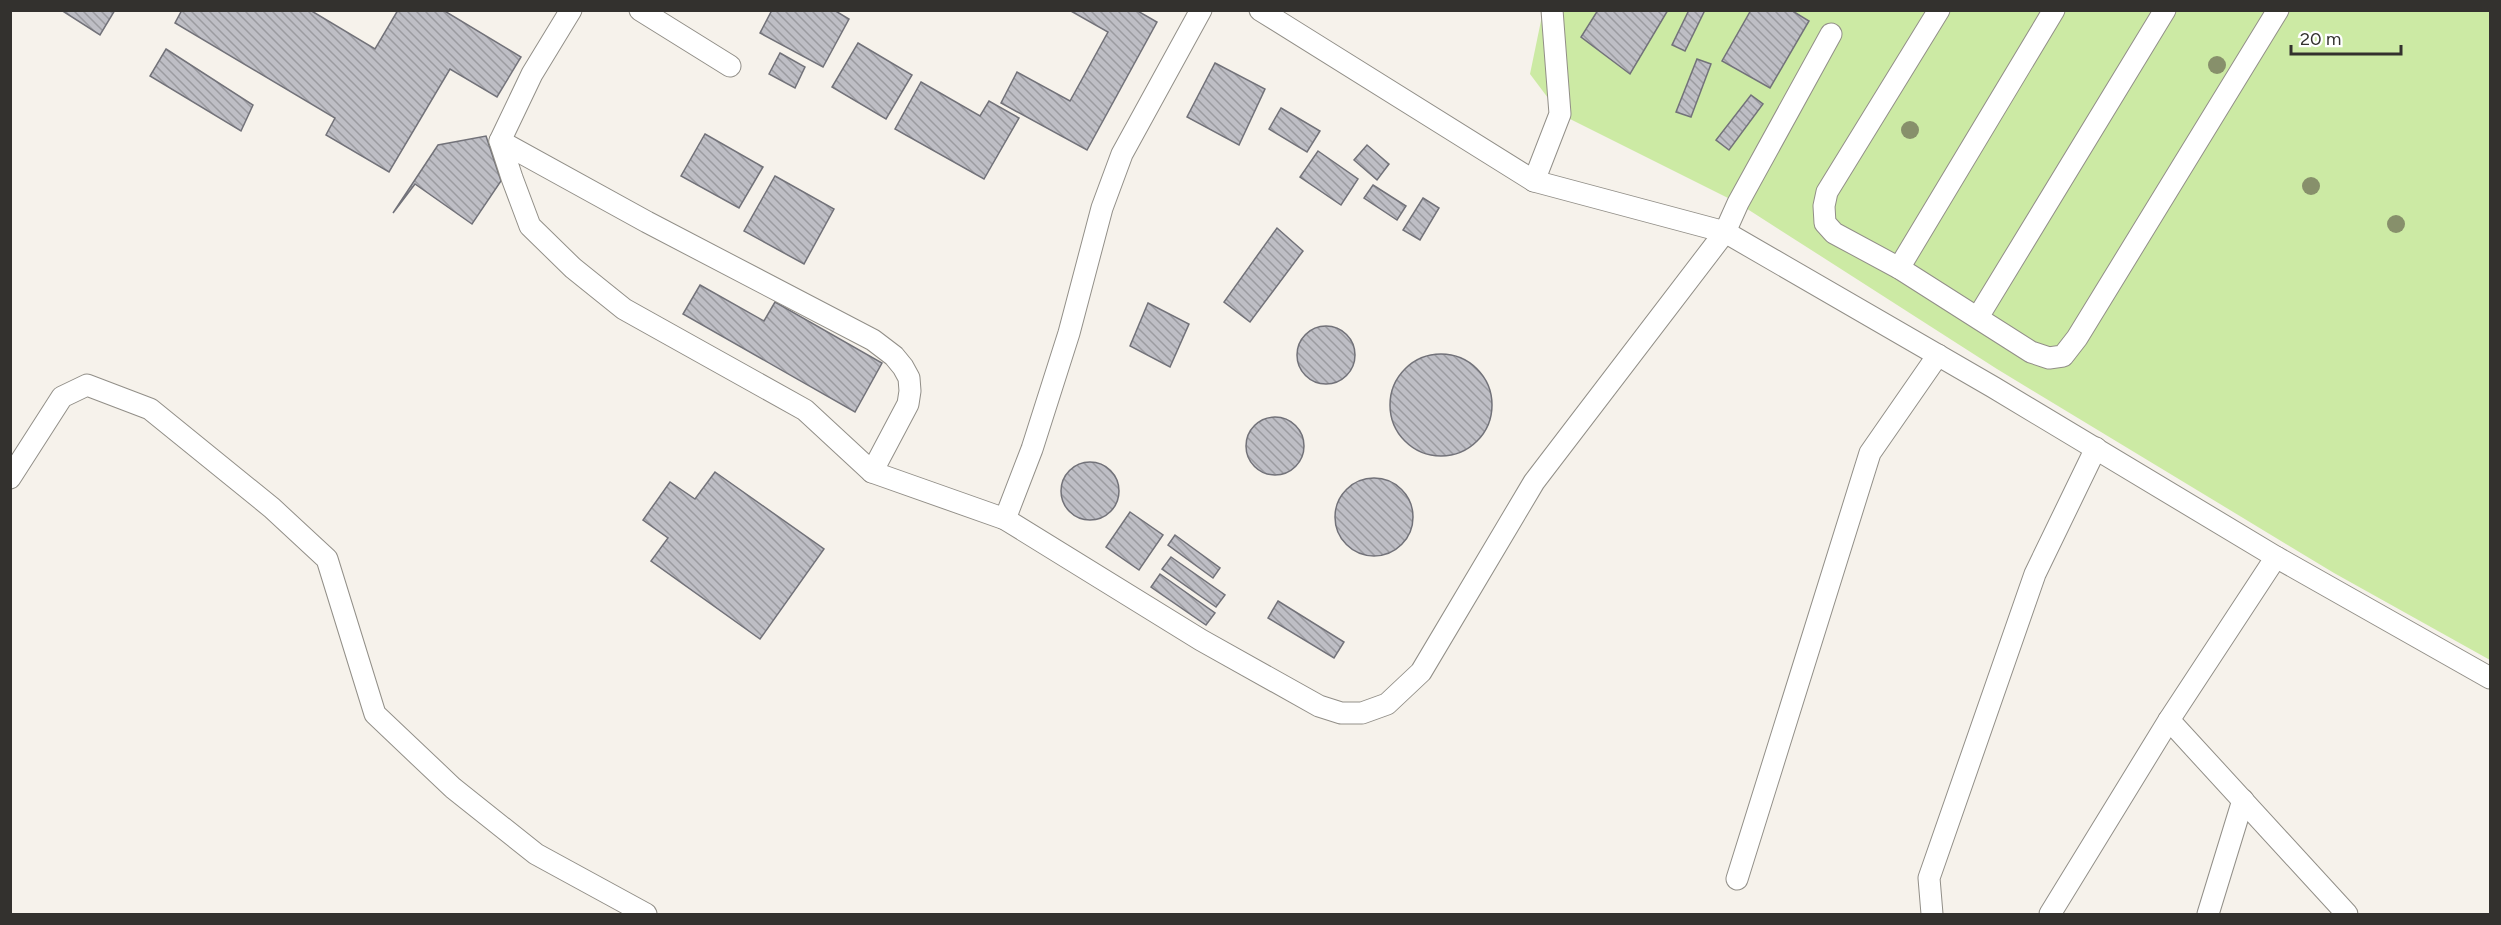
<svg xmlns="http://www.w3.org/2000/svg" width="2501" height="925" viewBox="0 0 2501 925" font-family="Figtree,sans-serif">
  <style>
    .green { fill: #cceaa4 }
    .building { fill: url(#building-back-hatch); stroke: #727279; stroke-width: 1.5 }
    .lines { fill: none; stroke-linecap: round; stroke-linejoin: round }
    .service-casing { stroke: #928f88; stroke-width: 23 }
    .service { stroke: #fff; stroke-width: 21 }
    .tree { fill: #87906b }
  </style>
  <defs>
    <pattern id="building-back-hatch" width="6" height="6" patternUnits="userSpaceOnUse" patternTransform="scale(1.5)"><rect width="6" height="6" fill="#bebec5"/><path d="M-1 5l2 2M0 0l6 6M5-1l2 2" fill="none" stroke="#9b9ba0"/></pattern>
  </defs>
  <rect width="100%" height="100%" fill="#f6f2eb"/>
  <path class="green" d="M1543 11H2490V660L2334 573 1997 369 1738 203 1560 114 1530 74Z"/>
  <g class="building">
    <path d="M61 10H115L100 35Z"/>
    <path d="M182 10H310L375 49 398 10H443L521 57 497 97 450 69 389 172 326 135 335 118 175 23Z"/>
    <path d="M772 10H834L849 19 823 67 760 33Z"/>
    <path d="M1069 10H1136L1157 22 1087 150 1001 103 1017 72 1070 101 1108 32Z"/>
    <path d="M1598 10H1668L1630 74 1581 37Z"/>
    <path d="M1689 10H1705L1685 51 1672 45Z"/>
    <path d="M1751 10H1791L1809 21 1770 88 1722 61Z"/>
    <path d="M858 43 912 75 886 119 832 87Z"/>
    <path d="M166 49 253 105 241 131 150 76Z"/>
    <path d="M780 53 805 67 795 88 769 74Z"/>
    <path d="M1697 59 1711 64 1691 117 1676 112Z"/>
    <path d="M1215 63 1265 89 1239 145 1187 117Z"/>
    <path d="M921 82 980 116 989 101 1019 118 984 179 895 129Z"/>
    <path d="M1751 95 1763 104 1729 150 1716 140Z"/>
    <path d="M1281 108 1320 131 1307 152 1269 129Z"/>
    <path d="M705 134 763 167 739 208 681 176Z"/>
    <path d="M486 136 501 181 472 224 415 184 393 213 438 145Z"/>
    <path d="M1367 145 1389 164 1377 180 1354 160Z"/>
    <path d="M1318 151 1358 179 1341 205 1300 177Z"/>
    <path d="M775 176 834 209 804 264 744 231Z"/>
    <path d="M1373 185 1406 206 1397 220 1364 198Z"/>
    <path d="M1423 198 1439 208 1420 240 1403 230Z"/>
    <path d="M1277 228 1303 251 1250 322 1224 302Z"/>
    <path d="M700 285 764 321 775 302 882 363 855 412 683 314Z"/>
    <path d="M1148 303 1189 324 1170 367 1130 346Z"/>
    <circle cx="1326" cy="355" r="29"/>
    <circle cx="1441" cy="405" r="51"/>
    <circle cx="1275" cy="446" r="29"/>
    <circle cx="1090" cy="491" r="29"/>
    <path d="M715 472 824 549 760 639 651 561 668 538 643 520 670 482 695 499Z"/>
    <circle cx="1374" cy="517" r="39"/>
    <path d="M1130 512 1163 535 1139 570 1106 547Z"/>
    <path d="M1175 535 1220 568 1213 578 1168 545Z"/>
    <path d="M1171 557 1225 595 1216 607 1162 569Z"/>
    <path d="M1160 574 1215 613 1206 625 1151 587Z"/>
    <path d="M1278 601 1344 642 1334 658 1268 618Z"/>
  </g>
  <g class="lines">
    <defs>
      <g id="service">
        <path d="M571 10 532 74 500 141 512 178 530 226 573 268 624 309 805 410 872 472 1005 519 1201 640 1319 706 1341 713H1362L1387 704 1421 672 1534 482 1725 232 1738 203 1831 34"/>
        <path d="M640 10 730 66"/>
        <path d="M1260 10 1534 181 1725 232 1993 387 2276 557 2490 678"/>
        <path d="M1939 10 1827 192 1824 206 1825 223 1834 233 1899 268 2031 352 2049 358 2063 356 2077 338 2278 10"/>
        <path d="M500 141 647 222 873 340 894 356 903 367 909 378 910 391 908 404 872 472"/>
        <path d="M1534 181 1560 114 1552 10"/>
        <path d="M1899 268 2054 10"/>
        <path d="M1978 317 2165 10"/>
        <path d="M10 478 62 397 87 385 150 409 272 508 327 559 375 714 453 788 536 854 646 914"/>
        <path d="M1005 519 1032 449 1069 333 1102 208 1122 154 1201 10"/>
        <path d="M2169 720 2347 914"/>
        <path d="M1737 879 1870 453 1938 355"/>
        <path d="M1932 914 1929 878 2035 574 2096 448"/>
        <path d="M2050 914 2169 720 2276 557"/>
        <path d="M2208 914 2243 800"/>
      </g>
    </defs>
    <use href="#service" class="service-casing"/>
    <use href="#service" class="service"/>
  </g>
  <g class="tree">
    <circle cx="2217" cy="65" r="9"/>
    <circle cx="1910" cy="130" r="9"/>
    <circle cx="2311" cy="186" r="9"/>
    <circle cx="2396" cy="224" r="9"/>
  </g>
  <rect width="2501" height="925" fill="none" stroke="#33312e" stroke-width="24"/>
  <path d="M2291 45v9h110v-9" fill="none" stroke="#33312e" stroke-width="3"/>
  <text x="2300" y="45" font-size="18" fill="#33312e" stroke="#ffffff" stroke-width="4.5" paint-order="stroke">20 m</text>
</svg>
